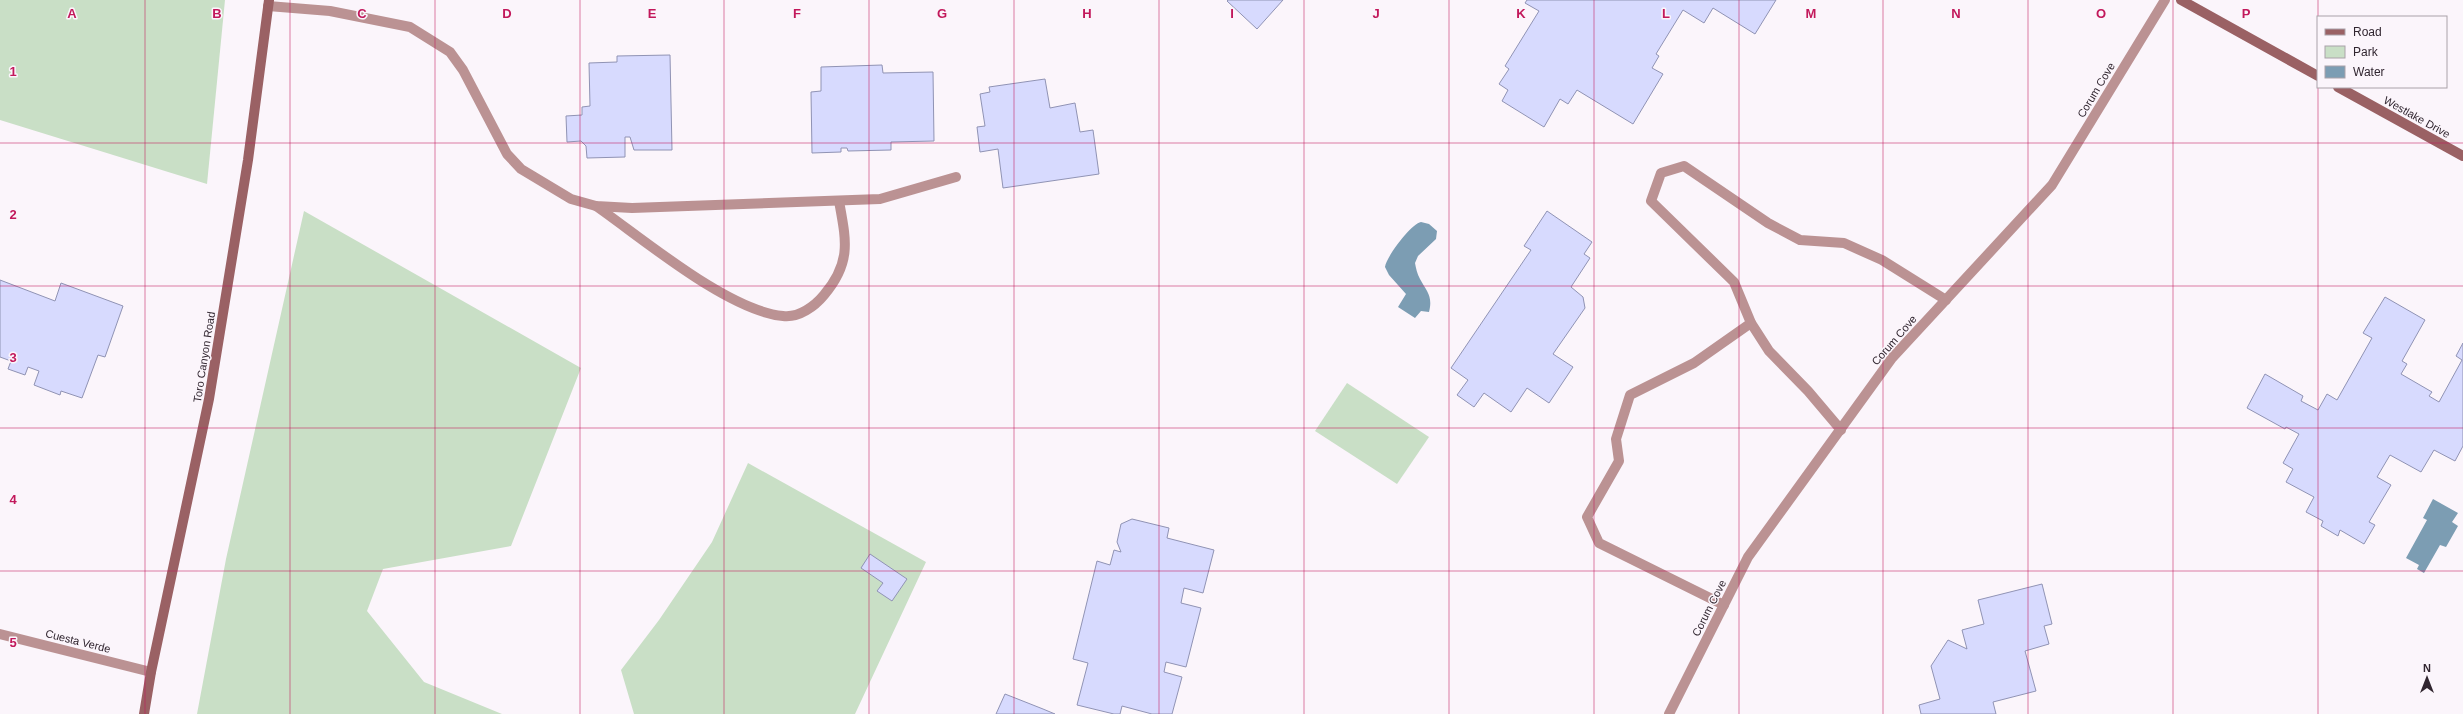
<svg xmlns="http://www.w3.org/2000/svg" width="2463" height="714" viewBox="0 0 2463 714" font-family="Arial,sans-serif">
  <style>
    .green { fill: #c9dfc6 }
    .water { fill: #7c9db3 }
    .building { fill: #d7dafe; stroke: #9093b4 }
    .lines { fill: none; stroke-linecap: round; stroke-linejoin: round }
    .lane { stroke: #bb9293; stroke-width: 10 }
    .street { stroke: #bb9293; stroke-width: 10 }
    .secondary { stroke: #9a6164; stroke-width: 10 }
    .grid { fill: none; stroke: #c2185b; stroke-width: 1; stroke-opacity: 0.55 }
    .labels { text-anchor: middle; stroke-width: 3; stroke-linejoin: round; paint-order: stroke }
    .street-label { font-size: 11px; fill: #30252f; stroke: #fbf5fb }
    .grid-label { font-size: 13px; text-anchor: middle; font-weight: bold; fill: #c2185b; stroke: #fbf5fb; stroke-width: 3; stroke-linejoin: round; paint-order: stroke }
  </style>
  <rect width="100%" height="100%" fill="#fbf5fb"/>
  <g class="green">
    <path d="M0 0H225L207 184 0 120Z"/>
    <path d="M304 211 581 368 511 546 383 569 367 611 424 682 502 714H197L226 559Z"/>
    <path d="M1347 383 1429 437 1397 484 1315 431Z"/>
    <path d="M748 463 926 562 855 714H634L621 670 659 620 712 542Z"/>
  </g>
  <g class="water">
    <path d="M1421 222 1429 224 1437 231 1436 239 1418 256 1415 263C1416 268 1417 274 1420 279 1427 292 1433 296 1429 312L1421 311 1415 318 1398 307 1406 294 1389 275 1385 267C1386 257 1411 224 1421 222Z"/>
    <path d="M2433 499 2458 513 2452 522 2458 526 2446 547 2440 545 2424 573 2417 569 2419 565 2406 558 2427 520 2423 518Z"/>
  </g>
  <g class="building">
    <path d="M1228 0H1283L1257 29 1227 1Z"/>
    <path d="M1527 0H1776L1755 34 1713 8 1704 23 1683 10 1656 54 1659 56 1652 68 1663 74 1633 124 1577 90 1568 104 1560 99 1544 127 1502 101 1508 90 1499 84 1509 69 1505 66 1539 11 1525 3Z"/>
    <path d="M670 55 672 150H634L630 137H625V157L587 158 586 146 581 141 567 142 566 116 582 115V107L590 106 589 63 617 62V56Z"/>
    <path d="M882 65 883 73 933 72 934 141 891 142V150L848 151 847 148H841V152L812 153 811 92 821 91V67Z"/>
    <path d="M1045 79 1050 108 1075 103 1080 132 1093 130 1099 174 1003 188 998 149 980 152 977 127 985 126 980 94 990 92 989 87Z"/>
    <path d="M1547 211 1592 242 1584 254 1590 258 1571 287 1583 297 1585 308 1553 354 1573 367 1549 403 1527 388 1511 412 1484 393 1474 407 1457 395 1468 380 1451 368 1531 250 1524 246Z"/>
    <path d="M0 280 55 301 61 283 123 306 105 357 98 355 82 398 61 391 60 395 34 385 39 371 28 367 25 375 8 369 11 361 0 357Z"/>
    <path d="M2385 297 2425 320 2402 361 2407 364 2401 374 2432 392 2429 396 2439 402 2462 360 2456 356 2463 343V446L2455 461 2434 450 2421 472 2390 455 2377 477 2391 485 2369 522 2375 525 2364 544 2340 530 2338 536 2321 526 2323 521 2306 512 2314 497 2286 482 2293 469 2283 463 2299 434 2286 427 2285 429 2247 408 2265 374 2303 396 2301 401 2318 410 2327 394 2337 400 2372 338 2363 333Z"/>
    <path d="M1132 519 1169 528 1167 538 1214 550 1203 593 1184 588 1181 603 1201 608 1186 667 1166 662 1164 672 1182 677 1172 714H1152L1122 706 1120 714H1114L1077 705 1088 663 1073 659 1097 561 1110 565 1114 550 1121 552 1117 542 1121 524Z"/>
    <path d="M870 554 907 579 892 601 877 591 883 583 861 568Z"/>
    <path d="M2042 584 2052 624 2044 626 2049 644 2025 651 2036 691 1993 702 1996 714H1921L1919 705 1940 699 1931 666 1948 640 1967 649 1962 630 1984 624 1978 600Z"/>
    <path d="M1005 694 1043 709 1055 714H996Z"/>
  </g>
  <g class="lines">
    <g class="lane">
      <path d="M1841 430 1808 391 1769 351 1751 323 1734 282 1651 201 1661 173 1684 166 1768 223 1800 240 1844 243 1882 260 1946 300"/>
      <path d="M1724 605 1599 543 1587 517 1619 461 1616 439 1630 395 1694 363 1751 323"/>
    </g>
    <g class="street">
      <path d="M268 6 330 11 410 27 450 52 463 70 507 154 521 169 571 199 596 206 632 208 880 199 956 177"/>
      <path d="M596 206C642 238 728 311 783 316 799 318 815 306 824 295 852 262 846 240 839 201"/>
      <path d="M0 634 151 672"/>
      <path d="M1669 714 1748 557 1892 358 2052 185 2165 0"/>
    </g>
    <g class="secondary">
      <path d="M2181 0 2318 76"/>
      <path d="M2338 87 2463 156"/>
      <path d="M144 714 151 672 209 399 248 160 269 0"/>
    </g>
  </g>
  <path class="grid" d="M145 0V714M290 0V714M435 0V714M580 0V714M724 0V714M869 0V714M1014 0V714M1159 0V714M1304 0V714M1449 0V714M1594 0V714M1739 0V714M1883 0V714M2028 0V714M2173 0V714M2318 0V17M2318 87V714M0 143H2463M0 286H2463M0 428H2463M0 571H2463"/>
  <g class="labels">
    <g class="street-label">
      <text transform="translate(2096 90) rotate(-59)" y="4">Corum Cove</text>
      <text transform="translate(2417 117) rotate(29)" y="4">Westlake Drive</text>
      <text transform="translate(1894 340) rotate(-49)" y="4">Corum Cove</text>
      <text transform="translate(204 357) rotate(-81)" y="4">Toro Canyon Road</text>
      <text transform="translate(1709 608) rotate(-63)" y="4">Corum Cove</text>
      <text transform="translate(78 641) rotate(14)" y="4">Cuesta Verde</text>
    </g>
  </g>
  <g class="grid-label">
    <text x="72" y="18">A</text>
    <text x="217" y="18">B</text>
    <text x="362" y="18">C</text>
    <text x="507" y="18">D</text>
    <text x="652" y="18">E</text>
    <text x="797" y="18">F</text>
    <text x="942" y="18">G</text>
    <text x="1087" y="18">H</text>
    <text x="1232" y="18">I</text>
    <text x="1376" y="18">J</text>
    <text x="1521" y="18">K</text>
    <text x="1666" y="18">L</text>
    <text x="1811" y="18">M</text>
    <text x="1956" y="18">N</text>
    <text x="2101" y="18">O</text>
    <text x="2246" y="18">P</text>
    <text x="13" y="76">1</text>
    <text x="13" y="219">2</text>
    <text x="13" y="362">3</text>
    <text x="13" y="504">4</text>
    <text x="13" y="647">5</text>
  </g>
  <rect x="2317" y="16" width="130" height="72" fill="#fbf5fb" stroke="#aaa2a9"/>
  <rect x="2325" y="29" width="20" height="6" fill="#9a6164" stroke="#aaa2a9"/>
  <text x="2353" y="36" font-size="12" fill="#30252f">Road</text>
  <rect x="2325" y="46" width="20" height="12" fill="#c9dfc6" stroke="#aaa2a9"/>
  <text x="2353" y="56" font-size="12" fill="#30252f">Park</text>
  <rect x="2325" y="66" width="20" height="12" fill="#7c9db3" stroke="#aaa2a9"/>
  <text x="2353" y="76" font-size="12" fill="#30252f">Water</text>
  <g transform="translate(2427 678)" stroke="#fbf5fb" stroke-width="3" paint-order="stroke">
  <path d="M0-3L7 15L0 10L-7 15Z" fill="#30252f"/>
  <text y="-6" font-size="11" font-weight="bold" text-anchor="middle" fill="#30252f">N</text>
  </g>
</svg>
